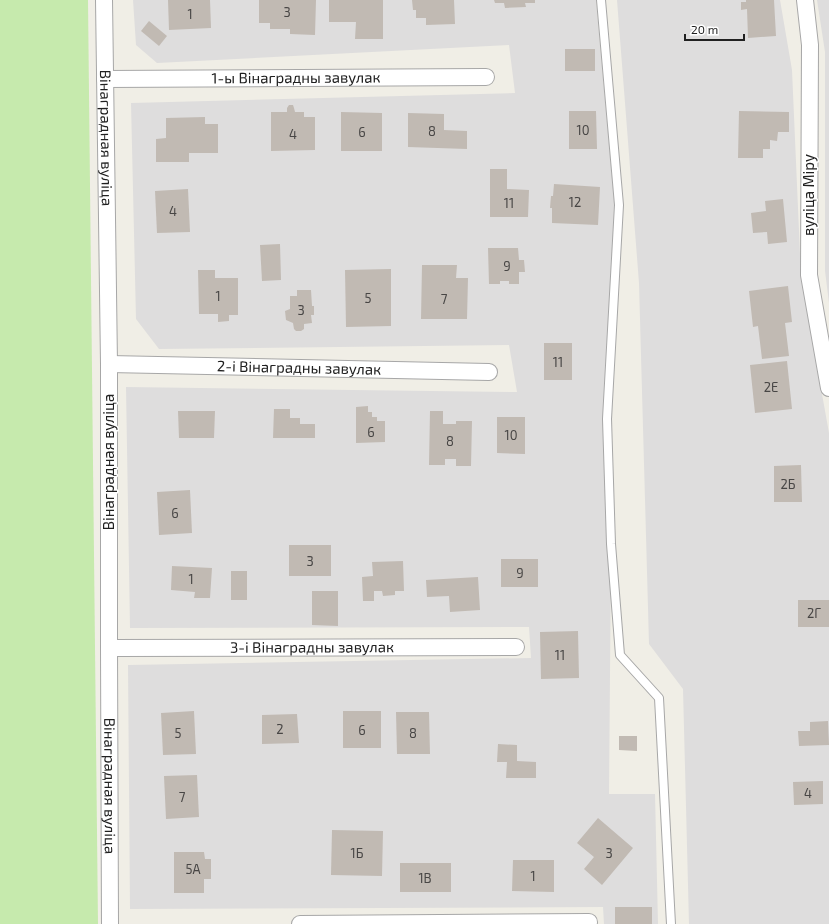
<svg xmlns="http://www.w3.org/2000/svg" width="829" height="924" viewBox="0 0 829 924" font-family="'Exo 2',sans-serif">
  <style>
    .residential { fill: #dedddd }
    .grass { fill: #c6eaad }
    .building { fill: #c1bab3 }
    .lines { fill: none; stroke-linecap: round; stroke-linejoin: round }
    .lane-casing { stroke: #a7a7a7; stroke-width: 10 }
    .street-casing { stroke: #a7a7a7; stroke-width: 18 }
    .lane { stroke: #fff; stroke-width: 8 }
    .street { stroke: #fff; stroke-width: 16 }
    .labels { text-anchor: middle; stroke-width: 3; stroke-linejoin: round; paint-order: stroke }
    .number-label { font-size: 13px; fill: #484645 }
    .street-label { font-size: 15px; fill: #202020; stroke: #fff }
  </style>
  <rect width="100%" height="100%" fill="#f0eee6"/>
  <g class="residential">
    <path d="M133 0H596L614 199 609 794H655L658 924H604L603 907 130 909 128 665 531 658 529 627 130 628 126 387 517 392 509 345 159 349 136 319 131 103 515 93 509 45 157 63 136 45Z"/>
    <path d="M617 0H780L792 70 801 277 829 433V924H689L683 689 649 644 639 283Z"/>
    <path d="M817 0H829V303L825 271V52Z"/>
  </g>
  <path class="grass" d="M0 0H88L98 924H0Z"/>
  <g class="building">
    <path d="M168 0H210L211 28 169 30Z"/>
    <path d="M259 0H316L315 35 290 34V29H270V23H259Z"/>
    <path d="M329 0H383V39H355L356 22H329Z"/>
    <path d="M412 0H454L455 24 426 25V18H416V10H413Z"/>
    <path d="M494 0H535V3H525L526 7 505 8 504 3H495Z"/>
    <path d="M746 0H774L776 36 748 38 747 9 741 10V2H746Z"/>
    <path d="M149 21 167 36 159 46 141 31Z"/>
    <rect x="565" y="49" width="30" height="22"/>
    <path d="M289 105H293L294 108 295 112H304V117H315V150L271 151V112H287V108Z"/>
    <path d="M569 111H596L597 149H569Z"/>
    <path d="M739 111 789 112V132H778L777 141 770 140V149H763V158H738Z"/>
    <path d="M341 112 382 113V151H341Z"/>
    <path d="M408 113 444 114V130L467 131V149L408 147Z"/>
    <path d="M205 117V124H218V153H189V162H156V139L166 138V118Z"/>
    <path d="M490 169H507V189L529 190 528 217H490Z"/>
    <path d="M554 184 600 187 598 225 552 223V208H550L551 196H553Z"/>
    <path d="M188 189 190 232 157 233 155 191Z"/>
    <path d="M783 199 787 242 768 244 767 232 753 233 751 213 766 211 765 201Z"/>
    <path d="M280 244 281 280 262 281 260 245Z"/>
    <path d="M488 248H518L519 260H524L525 272H519V284H509V281H500V284H489Z"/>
    <path d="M422 265H457L456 278H468L467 319H421Z"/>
    <path d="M391 269V326L346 327 345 270Z"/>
    <path d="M198 270H215V278H238V315H229V321L218 322V314H199Z"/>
    <path d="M788 286 792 322 785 323 789 356 762 359 758 326 753 327 749 291Z"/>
    <path d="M297 290H311L312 306H314V315H311L312 323 304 324V329L301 331H296L294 329 293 323 286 320 285 311 290 309V296H297Z"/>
    <rect x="544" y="343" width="28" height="37"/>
    <path d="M787 361 792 409 755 413 750 365Z"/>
    <path d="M368 406V412H372V417H377V421H385V442L356 443V407Z"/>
    <path d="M274 409H290V418H300V424H315V438H273Z"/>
    <path d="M178 411H215L214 438H179Z"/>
    <path d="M430 411H443V424H456V421H472L471 466H456V459H445V465H429Z"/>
    <path d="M497 417H525V454L497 453Z"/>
    <path d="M801 465 802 502H774V466Z"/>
    <path d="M190 490 192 533 159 535 157 492Z"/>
    <rect x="289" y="545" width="42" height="31"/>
    <rect x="501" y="559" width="37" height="28"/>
    <path d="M403 561 404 591H395V595L383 596 382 591H374V601H363L362 577 373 576 372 562Z"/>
    <path d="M172 566 212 568 210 598H194L195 592 171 590Z"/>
    <rect x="231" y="571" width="16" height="29"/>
    <path d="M478 577 480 610 450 612 449 596 427 597 426 580Z"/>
    <path d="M312 591H338V626L312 625Z"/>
    <rect x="798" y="600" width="31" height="27"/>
    <path d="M578 631 579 678 541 679 540 632Z"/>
    <path d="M194 711 196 754 163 755 161 713Z"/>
    <rect x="343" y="711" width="38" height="37"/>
    <path d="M396 712H429L430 754H397Z"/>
    <path d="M297 714 299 743 262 744V715Z"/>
    <path d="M828 721 829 745 799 746 798 731H810V722Z"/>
    <path d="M619 736H637V751L619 750Z"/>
    <path d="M498 744 517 745V761L536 762V778H506L507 762H497Z"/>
    <path d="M197 775 199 817 166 819 164 776Z"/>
    <path d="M823 781V804L794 805 793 782Z"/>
    <path d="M598 818 633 848 602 885 584 869 594 857 577 843Z"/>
    <path d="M332 830 383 831 382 876 331 875Z"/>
    <path d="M174 852H204L205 859H211V879H204V893H174Z"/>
    <path d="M513 860H554V892L512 891Z"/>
    <rect x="400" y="863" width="51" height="29"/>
    <rect x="615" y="907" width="37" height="17"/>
  </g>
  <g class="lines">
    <defs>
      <path id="lane" d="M601 0 619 205 607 419 611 544 620 655 659 698 671 924"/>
      <g id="street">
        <path id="s1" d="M104 0 109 364V648L110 924"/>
        <path d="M805 0 810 45 809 275 829 388"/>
        <path id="s2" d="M105 79 486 77"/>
        <path id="s3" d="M109 364 489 372"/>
        <path id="s4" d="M109 648 516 647"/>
        <path d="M300 924 589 922"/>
      </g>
    </defs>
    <use href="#lane" class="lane-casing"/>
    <use href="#street" class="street-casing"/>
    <use href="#lane" class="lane"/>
    <use href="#street" class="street"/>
  </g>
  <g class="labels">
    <g class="number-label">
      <text x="287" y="17">3</text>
      <text x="190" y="19">1</text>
      <text x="583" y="135">10</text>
      <text x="432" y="136">8</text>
      <text x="362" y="137">6</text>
      <text x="293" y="139">4</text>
      <text x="575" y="207">12</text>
      <text x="509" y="208">11</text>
      <text x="173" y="216">4</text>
      <text x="507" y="271">9</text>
      <text x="218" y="301">1</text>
      <text x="368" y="303">5</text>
      <text x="444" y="304">7</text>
      <text x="301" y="315">3</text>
      <text x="558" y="367">11</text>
      <text x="771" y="392">2Е</text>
      <text x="371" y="437">6</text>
      <text x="511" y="440">10</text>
      <text x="450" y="446">8</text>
      <text x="788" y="489">2Б</text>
      <text x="175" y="518">6</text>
      <text x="310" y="566">3</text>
      <text x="520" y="578">9</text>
      <text x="191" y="584">1</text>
      <text x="814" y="618">2Г</text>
      <text x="560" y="660">11</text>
      <text x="280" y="734">2</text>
      <text x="362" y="735">6</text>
      <text x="178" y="738">5</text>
      <text x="413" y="738">8</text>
      <text x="808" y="798">4</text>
      <text x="182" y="802">7</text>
      <text x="357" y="858">1Б</text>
      <text x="609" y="858">3</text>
      <text x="193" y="874">5А</text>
      <text x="533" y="881">1</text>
      <text x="425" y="883">1В</text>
    </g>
    <g class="street-label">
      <text dy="5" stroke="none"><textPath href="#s2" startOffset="191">1-ы Вінаградны завулак</textPath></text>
      <text dy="5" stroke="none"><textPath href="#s1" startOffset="138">Вінаградная вуліца</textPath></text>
      <text transform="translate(809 195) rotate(-90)" y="5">вуліца Міру</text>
      <text dy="5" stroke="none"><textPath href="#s3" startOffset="190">2-і Вінаградны завулак</textPath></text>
      <text transform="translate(109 462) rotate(-90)" y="5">Вінаградная вуліца</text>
      <text dy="5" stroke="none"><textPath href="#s4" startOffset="203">3-і Вінаградны завулак</textPath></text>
      <text dy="5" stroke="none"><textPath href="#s1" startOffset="786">Вінаградная вуліца</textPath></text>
    </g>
  </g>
  <path d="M685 34v6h59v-6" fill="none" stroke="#202020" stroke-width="2"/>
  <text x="691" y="34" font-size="12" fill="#202020" stroke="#ffffff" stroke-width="3" paint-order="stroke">20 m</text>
</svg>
